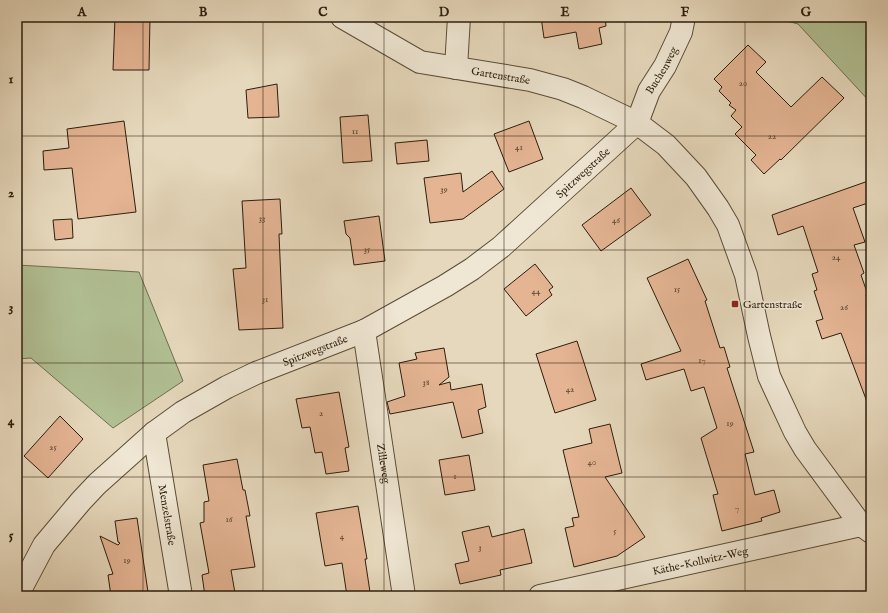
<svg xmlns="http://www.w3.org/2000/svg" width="888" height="613" viewBox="0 0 888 613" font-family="'IM FELL English',serif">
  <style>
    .green { fill: #b1c094; stroke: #6e6f50 }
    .building { fill: #e4b493; stroke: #2c1e0c }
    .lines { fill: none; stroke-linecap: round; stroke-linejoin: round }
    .minor-casing { stroke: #5a4c38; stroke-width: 24 }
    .minor { stroke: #efe6d3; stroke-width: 22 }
    .grid { fill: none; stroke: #2c1e0c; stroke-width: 1; stroke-opacity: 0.55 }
    .poi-dot { fill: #8f2418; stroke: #efe6d3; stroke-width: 1.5 }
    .labels { text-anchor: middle; stroke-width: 3; stroke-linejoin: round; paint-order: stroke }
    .number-label { font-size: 9px; fill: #5a442e }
    .street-label { font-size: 11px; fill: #2c1e0c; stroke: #efe6d3 }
    .poi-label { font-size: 11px; fill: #2c1e0c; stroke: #efe6d3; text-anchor: start }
    .neatline { fill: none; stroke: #2c1e0c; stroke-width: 1.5 }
    .grid-label { font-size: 13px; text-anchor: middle; font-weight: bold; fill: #2c1e0c }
  </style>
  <rect width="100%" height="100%" fill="#e6d8bc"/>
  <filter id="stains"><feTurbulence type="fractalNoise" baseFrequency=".005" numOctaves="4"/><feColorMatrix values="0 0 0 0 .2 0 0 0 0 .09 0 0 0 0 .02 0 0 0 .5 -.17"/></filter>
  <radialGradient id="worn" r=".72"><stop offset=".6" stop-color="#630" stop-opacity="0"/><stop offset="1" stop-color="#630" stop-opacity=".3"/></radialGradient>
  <g class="green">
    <path d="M772 17H871V103L798 24Z"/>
    <path d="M17 265 139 272 183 381 113 428 31 358 17 359Z"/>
  </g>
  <g class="building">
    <path d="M115 17H150L149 70H113Z"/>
    <path d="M541 17H605L606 26 599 28 602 44 579 49 576 32 544 38Z"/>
    <path d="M748 45 766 62 756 72 791 107 822 77 844 98 781 160 780 159 764 174 751 160 756 155 735 134 742 127 731 116 736 110 729 105 731 103 719 91 722 87 714 79Z"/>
    <path d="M277 84 279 117 248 118 246 90Z"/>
    <path d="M368 115 372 161 343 163 340 117Z"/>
    <path d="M124 121 136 212 78 219 72 168 44 170 43 151 69 148 67 129Z"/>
    <path d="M529 121 543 159 509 172 494 134Z"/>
    <path d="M427 140 429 161 397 164 395 143Z"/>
    <path d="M492 171 504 189 463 219 430 223 424 178 461 173 463 192Z"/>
    <path d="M871 180V202L853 208 865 242 854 245 864 273 861 275 868 295H866L869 304 866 305 871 320V407H869L841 333 822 339 816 321 823 319 814 291 817 290 812 274 818 272 803 226 778 235 772 215Z"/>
    <path d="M631 188 651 215 601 251 582 225Z"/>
    <path d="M280 199 282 234H279L283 328 239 330 233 269 246 268 242 201Z"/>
    <path d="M379 216 385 261 354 265 350 238 346 234 344 221Z"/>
    <path d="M72 219 73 238 55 240 53 220Z"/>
    <path d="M688 259 707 300 705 301 720 348 724 347 730 367 727 368 754 452 745 454 755 495 774 490 780 512 761 518 762 521 722 531 713 495 718 494 701 438 717 428 704 387 691 391 684 369 646 380 641 364 681 351 647 278Z"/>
    <path d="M535 264 553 287 549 290 552 295 526 316 504 289Z"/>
    <path d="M577 341 596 400 555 413 536 354Z"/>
    <path d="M444 348 449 377 439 385 450 382 451 390 482 384 486 407 478 410 483 433 462 438 453 402 390 414 387 402 405 396 399 363 417 359 415 353Z"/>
    <path d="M339 392 349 447 345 448 349 471 326 474 322 452 315 453 310 427 302 428 296 399Z"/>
    <path d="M60 416 83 439 48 478 24 456Z"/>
    <path d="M610 424 622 473 605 477 645 537 617 556 574 567 565 528 574 526 572 518 579 517 563 450 592 443 589 429Z"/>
    <path d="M469 455 475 490 445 495 439 460Z"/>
    <path d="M237 459 243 490H245L250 516H246L255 567 231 570 235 593 219 596H205L202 575 209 573 200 523 204 522V502L209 501 203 465Z"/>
    <path d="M358 506 367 559H365L370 592 347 596 342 563 325 566 316 513Z"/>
    <path d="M137 518 148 592 122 596H111L108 575 113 574 100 536 118 545 120 543 118 542 115 521Z"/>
    <path d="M489 526 492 537 524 529 532 563 500 570 501 575 460 584 455 564 469 561 462 532Z"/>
  </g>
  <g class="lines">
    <defs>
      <g id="minor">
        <path id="s1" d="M342 17 420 62 530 80 563 89 583 97 637 123 666 145 696 177 718 208 728 225 746 275 759 336 769 376 774 387 795 432 805 449 861 525 871 532"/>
        <path d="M456 68 459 17"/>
        <path id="s2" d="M364 331 404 596"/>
        <path id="s3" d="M154 433 181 596"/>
        <path id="s4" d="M17 596 44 545 81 501 97 484 154 433 183 412 227 387 256 373 364 331 445 286 472 269 501 247 637 123 649 91 665 66 681 32 684 17"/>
        <path id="s5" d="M540 596 861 525"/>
      </g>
    </defs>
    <use href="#minor" class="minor-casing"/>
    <use href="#minor" class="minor"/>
  </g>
  <path class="grid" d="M143 17V596M263 17V596M384 17V596M504 17V596M625 17V596M745 17V596M17 136H871M17 250H871M17 363H871M17 477H871"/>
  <rect class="poi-dot" x="731" y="300" width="8" height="8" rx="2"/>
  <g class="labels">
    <g class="number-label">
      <text x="743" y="86">20</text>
      <text x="355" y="134">11</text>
      <text x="772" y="139">22</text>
      <text x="519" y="150">41</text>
      <text x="444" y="192">39</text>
      <text x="262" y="221">33</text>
      <text x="616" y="223">46</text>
      <text x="367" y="252">35</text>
      <text x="836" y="260">24</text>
      <text x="677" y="292">15</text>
      <text x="536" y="294">44</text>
      <text x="265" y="302">31</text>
      <text x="844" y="310">26</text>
      <text x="702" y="363">17</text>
      <text x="426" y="385">38</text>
      <text x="570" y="392">42</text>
      <text x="321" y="416">2</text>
      <text x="730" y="426">19</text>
      <text x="53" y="450">25</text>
      <text x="592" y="465">40</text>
      <text x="455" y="479">1</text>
      <text x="737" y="511">7</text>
      <text x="229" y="522">16</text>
      <text x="615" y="534">5</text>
      <text x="342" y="539">4</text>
      <text x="480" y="550">3</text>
      <text x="127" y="563">19</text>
    </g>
    <g class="street-label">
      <text dy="4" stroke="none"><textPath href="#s4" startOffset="853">Buchenweg</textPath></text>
      <text dy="4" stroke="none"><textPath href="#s1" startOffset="172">Gartenstraße</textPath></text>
      <text dy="4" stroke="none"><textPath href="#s4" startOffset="721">Spitzwegstraße</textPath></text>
      <text dy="4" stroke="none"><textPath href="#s4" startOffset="397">Spitzwegstraße</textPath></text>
      <text dy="4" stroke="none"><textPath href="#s2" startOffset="134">Zilleweg</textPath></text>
      <text dy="4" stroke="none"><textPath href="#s3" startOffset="83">Menzelstraße</textPath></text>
      <text dy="4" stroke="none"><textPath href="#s5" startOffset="164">Käthe-Kollwitz-Weg</textPath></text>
    </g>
    <g class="poi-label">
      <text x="743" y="308">Gartenstraße</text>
    </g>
  </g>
  <rect width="888" height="613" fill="none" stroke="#e6d8bc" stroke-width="44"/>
  <rect x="22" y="22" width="844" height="569" class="neatline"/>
  <g class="grid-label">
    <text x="82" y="16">A</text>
    <text x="203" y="16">B</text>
    <text x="323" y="16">C</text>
    <text x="444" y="16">D</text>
    <text x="565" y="16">E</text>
    <text x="685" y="16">F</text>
    <text x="806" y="16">G</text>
    <text x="11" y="83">1</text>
    <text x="11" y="197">2</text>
    <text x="11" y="311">3</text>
    <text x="11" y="425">4</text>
    <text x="11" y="539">5</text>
  </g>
  <rect width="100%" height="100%" filter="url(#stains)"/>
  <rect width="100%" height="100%" fill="url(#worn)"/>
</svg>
